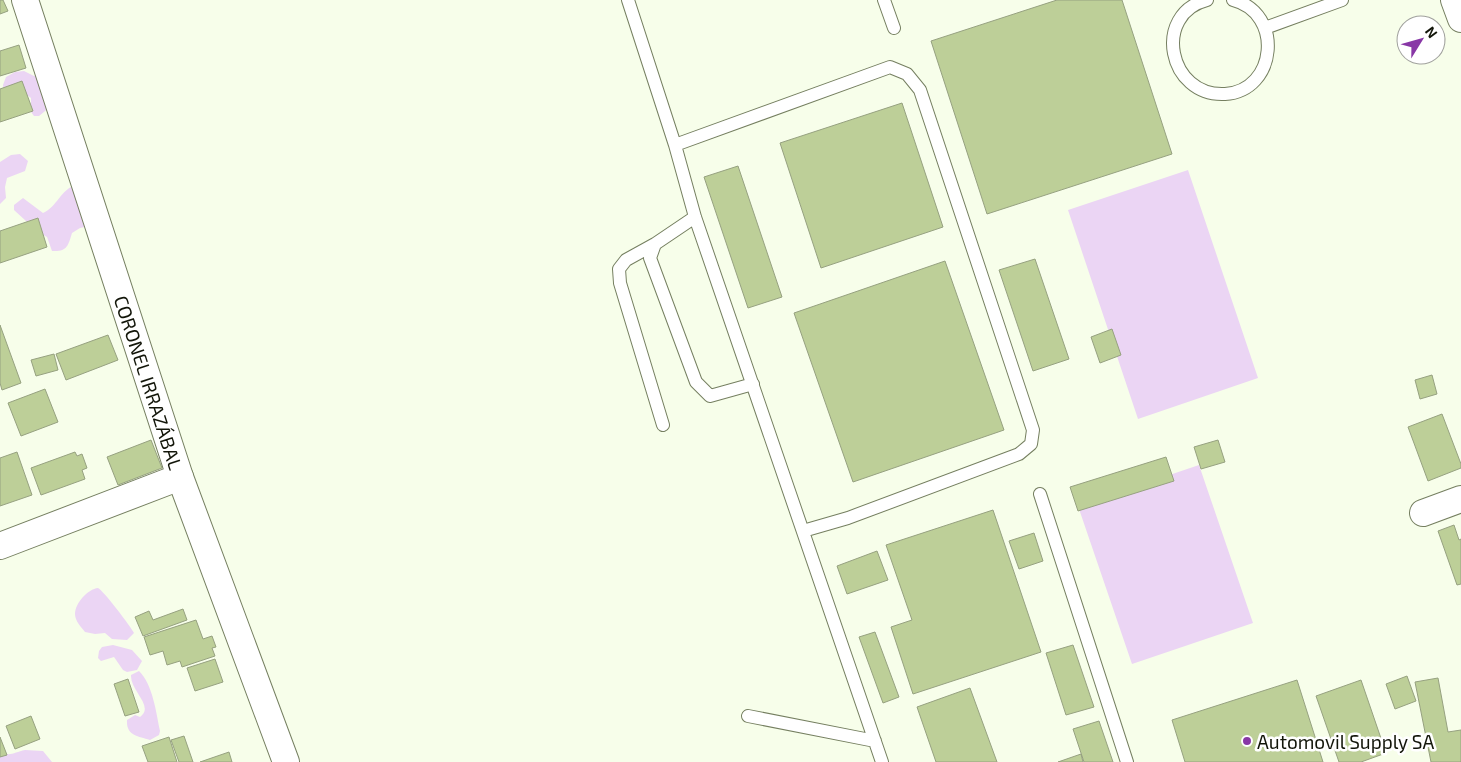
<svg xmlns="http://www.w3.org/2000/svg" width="1461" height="762" viewBox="0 0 1461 762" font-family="'Exo 2',sans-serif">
<rect width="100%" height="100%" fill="#f7feea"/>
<path fill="#ebd5f4" d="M24,71l10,5 8,-1 8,32 -11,9h-5l-3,-4v-14l-4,-3 -23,-1 -1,-9 3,-8 9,-5z
M20,154l8,7 -3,10 -18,7 -2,9 1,11 -6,6v-42l11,-7z
M1188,170l70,208 -120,41 -70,-209z
M76,185l18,40 -14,3 -8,5c-4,13 -5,19 -20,18l-5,-14 -9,-5 -24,-22v-5l9,-7 20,15c14,-6 18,-24 33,-28z
M1199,465l54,158 -121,41 -54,-158z
M98,588c5,2 33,39 36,45l-7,7 -15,-1 -7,-6 -10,1 -10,-2c-4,-5 -10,-11 -10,-18 0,-11 13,-25 23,-26z
M113,645l19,5 10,11 -5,9 -10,2 -4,-2 -9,-13 -13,4 -3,-3 1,-7 3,-4z
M139,671c14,14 17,41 21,60l-1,4 -9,5c-12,-4 -24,-4 -23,-20l8,-5 5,2c15,-11 -10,-26 -9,-42z
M25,750l18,1 9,11h-52v-10c10,5 15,0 25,-2z"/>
<path fill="#bdcf98" stroke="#96a180" d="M0,0h3l5,11 -8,3z
M1057,0h65l50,154 -185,60 -56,-173z
M19,45l7,23 -26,8v-25z
M22,81l11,30 -33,11v-33z
M902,103l41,124 -122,41 -41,-125z
M738,166l44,131 -34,11 -44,-131z
M38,218l9,29 -47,16v-32z
M1035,259l34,100 -36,12 -34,-101z
M945,261l59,169 -151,52 -59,-169z
M0,325l21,58 -19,7 -2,-7z
M1112,329l9,26 -21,8 -9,-26z
M108,335l10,25 -52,20 -10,-26z
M54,354l4,16 -22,6 -5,-16z
M1432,375l5,19 -17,5 -5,-19z
M45,389l13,33 -37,14 -13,-33z
M1442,414l19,50v4l-33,13 -20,-54z
M151,440l11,28 -44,17 -11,-28z
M1218,440l7,22 -24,7 -7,-22z
M17,452l15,43 -32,11v-48z
M75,452l2,4 5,-2 5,14 -5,2 3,9 -44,16 -10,-27z
M1166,457l8,24 -96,30 -8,-24z
M993,510l48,142 -128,42 -22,-67 21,-7 -26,-75z
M1454,525l5,15 2,-1v45l-4,1 -19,-54z
M1034,533l9,28 -24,8 -10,-28z
M877,551l11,29 -41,14 -10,-28z
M183,609l4,11 -44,16 -8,-19 14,-6 4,9z
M196,620l7,19 9,-3 4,11 -4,1 3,8 -33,11 -2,-6 -13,4 -4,-14 -13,4 -6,-18z
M875,632l24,65 -16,6 -24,-66z
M1073,645l21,62 -28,8 -20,-62z
M215,659l8,23 -28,9 -8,-23z
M1407,676l9,25 -21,8 -9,-25z
M1438,678l10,54 13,-2v32h-30l-16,-80z
M128,679l11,33 -14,4 -11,-32z
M1297,680l26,82h-138l-13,-42z
M1361,680l25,73 -25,9h-22l-23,-66z
M970,688l27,74h-61l-19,-55z
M31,716l9,23 -25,10 -9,-23z
M1099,721l14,41h-29l-11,-33z
M184,736l9,26h-14l-8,-22z
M0,737l7,18 -7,2z
M169,737l8,25h-29l-6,-16z
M229,752l3,10h-32z
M1081,754l2,8h-25z"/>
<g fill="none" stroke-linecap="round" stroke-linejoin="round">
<defs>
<path id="lane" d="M628,0l47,145 20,72 187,545
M884,0l10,28
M1207,0c-55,14 -39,97 18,94 52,-3 59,-81 8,-94
M1265,28l77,-28
M675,145l215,-78 17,7 13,16 113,340 -2,14 -12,10 -171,64 -45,13
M695,217l-40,27 -5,14 46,124 14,14 43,-12
M655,244l-29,16 -7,9 1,14 43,142
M1040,494l87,268
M748,716l127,25"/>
<g id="street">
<path id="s1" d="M25,0l155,477 106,285"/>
<path d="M1454,0l7,19"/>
<path d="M1423,513l38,-14"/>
<path d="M0,546l180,-69"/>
</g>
</defs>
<use href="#lane" stroke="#757f60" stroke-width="14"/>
<use href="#street" stroke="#757f60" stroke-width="28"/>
<use href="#lane" stroke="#fff" stroke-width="12"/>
<use href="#street" stroke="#fff" stroke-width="26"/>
</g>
<circle fill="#8837a6" stroke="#fff" stroke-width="2" cx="1247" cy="741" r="5"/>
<g text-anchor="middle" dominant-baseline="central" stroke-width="5" stroke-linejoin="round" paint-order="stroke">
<g font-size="19" fill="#121509" stroke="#fff">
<text stroke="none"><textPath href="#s1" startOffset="402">CORONEL IRRAZÁBAL</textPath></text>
</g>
<g font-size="19" fill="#121509" stroke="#fff" text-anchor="start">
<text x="1257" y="741">Automovil Supply SA</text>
</g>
</g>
<g transform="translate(1421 40) rotate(53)"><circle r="24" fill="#ffffff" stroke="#a0a19d"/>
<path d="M0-4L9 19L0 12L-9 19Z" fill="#8837a6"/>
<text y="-8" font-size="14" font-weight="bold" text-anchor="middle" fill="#121509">N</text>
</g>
</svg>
